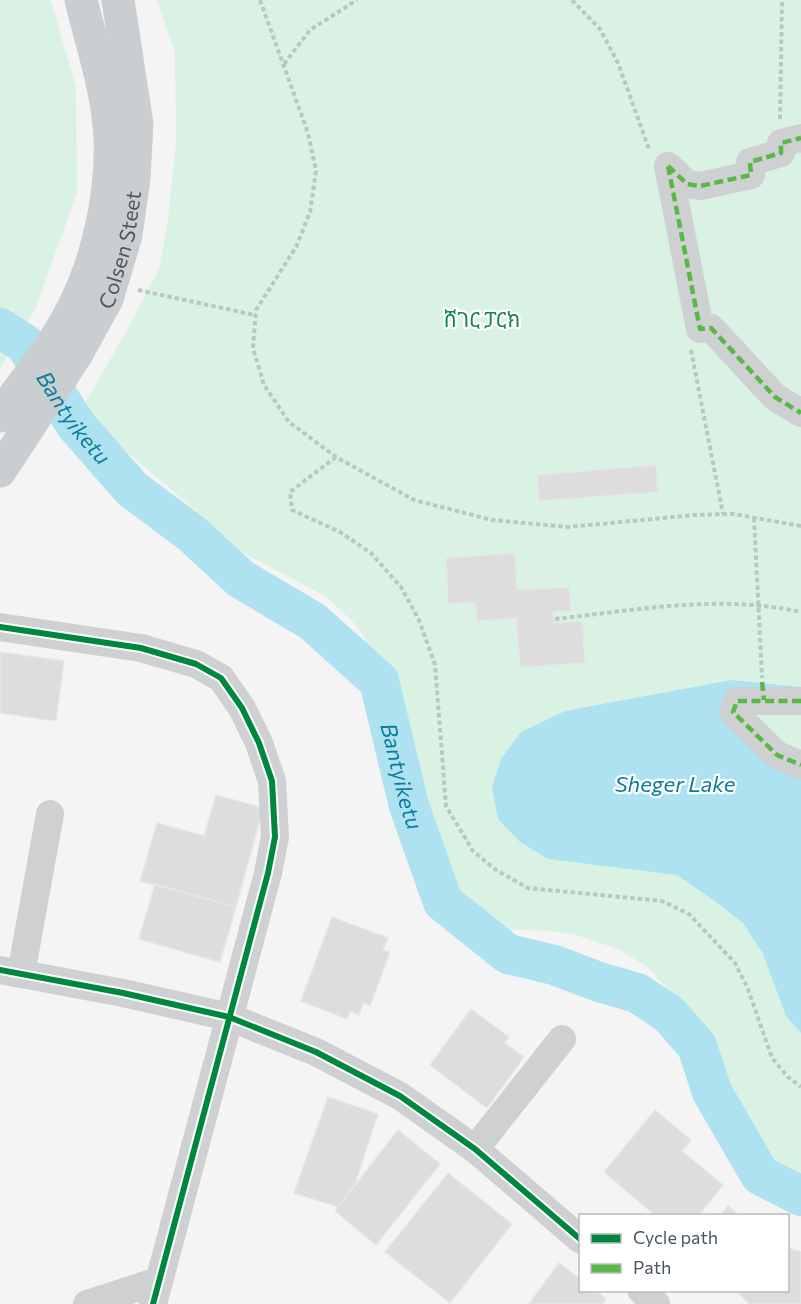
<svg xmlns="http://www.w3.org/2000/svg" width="801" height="1304" viewBox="0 0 801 1304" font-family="Commissioner,'Noto Sans Ethiopic',sans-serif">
<rect width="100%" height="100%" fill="#f4f4f4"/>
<path fill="#d9f2e3" d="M0,0h51l25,87 1,106 -41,114 -36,62z
M157,0h644v1174l-26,-14 -20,-26 -60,-112 -46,-54 -31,-19 -45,-15 -25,-3 -39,-2 -31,-14 -30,-25 -24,-41 -20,-119 -30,-74 -16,-29 -31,-30 -97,-51 -37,-38 -113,-96 50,-87 29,-56 8,-43 9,-84 -1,-89z"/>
<path fill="#aee2f0" d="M731,680l70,7 -64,14 64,64v268l-15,-17 -23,-62 -20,-31 -31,-24 -35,-24 -129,-16 -28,-17 -22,-23 -6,-32 9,-28 20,-27 44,-21z"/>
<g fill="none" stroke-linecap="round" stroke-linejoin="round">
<path stroke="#aee2f0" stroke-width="40" id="s1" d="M0,328l25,16 51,81 56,64 59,44 50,46 71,42 67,60 30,125 34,96 65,52 46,11 45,17 38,11 32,21 28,32 15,46 48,83 41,21"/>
</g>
<path fill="#ddddde" stroke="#e5e6e7" stroke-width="1.5" d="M656,465l2,27 -119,9 -2,-26z
M515,553l2,37 52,-3 2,24 -18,1 1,11 28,-2 3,42 -65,4 -4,-49 -39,3 -2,-19 -27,2 -2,-46z
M0,652l64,9 -8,60 -56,-8z
M216,795l47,13 -27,99 -96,-26 17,-58 47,13z
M155,884l81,23 -16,55 -81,-23z
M332,917l56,21 -5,12 7,2 -20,54 -7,-3 -4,12 -9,-4 -3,8 -46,-18z
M471,1009l38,28 -5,6 20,14 -37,51 -57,-43z
M328,1097l50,17 -24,73 -16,20 -44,-14z
M655,1110l36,30 -9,11 41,34 -25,31h-42l-52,-44z
M398,1130l42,34 -64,81 -41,-34z
M448,1173l64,51 -62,79 -65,-51z
M728,1206l12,10h-20z
M788,1248l13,4v52h-52l-13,-14h52z
M559,1263l21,16v11h15l11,9 -4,5h-73z"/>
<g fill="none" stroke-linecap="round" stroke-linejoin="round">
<path stroke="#bcc7c4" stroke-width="4" stroke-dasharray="4.5 3" stroke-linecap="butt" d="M260,0l48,133 8,38 -6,41 -14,35 -40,63 -3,38 11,37 25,37 47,35 78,43 78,20 76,7 126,-12 39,-1 68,12
M572,0l28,29 18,34 31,86
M284,64l26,-34 47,-30
M780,119l2,-119
M138,290l117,25
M691,350l32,164
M336,457l-46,35 2,18 48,22 31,21 30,34 18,33 16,45 11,141 27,45 23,19 32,18 134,13 27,13 46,49 13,26 24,69 16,19 13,10
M754,518l8,160
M555,619c82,-9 165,-25 246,-7"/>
<path stroke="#ced0d2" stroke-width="28" d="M668,166l32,163 11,-1 64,69 26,16
M668,166l19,18 13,2 51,-11 -1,-13 31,-9v-10l20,-5
M0,627l141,21 55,16 25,14 21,30 17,35 13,38 3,56 -7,36 -115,431
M801,701h-64l-4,11 44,43 24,10
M0,970l123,23 106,24 87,35 84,44 75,53 105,90
M21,974l29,-160
M475,1149l87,-110
M641,1290l15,14
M87,1304l71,-23"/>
<g stroke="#caced1" stroke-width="33">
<path d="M0,416c24,-35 53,-68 72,-106 26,-50 40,-116 38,-172 -2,-46 -18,-93 -29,-138"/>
<path id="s2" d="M0,471l76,-116 31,-56 19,-64 8,-57 3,-54 -19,-124"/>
</g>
<path stroke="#58b947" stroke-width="4.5" stroke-dasharray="9 4.5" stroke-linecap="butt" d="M668,166l32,163 11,-1 64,69 26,16
M668,166l19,18 13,2 51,-11 -1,-13 31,-9v-10l20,-5
M762,682l2,18
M801,701h-64l-4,11 44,43 24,10"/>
<defs>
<path id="cycleway" d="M0,627l141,21 55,16 25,14 21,30 17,35 13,38 3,56 -7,36 -115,431
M0,970l123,23 106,24 87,35 84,44 75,53 105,90"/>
</defs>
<use href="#cycleway" stroke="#fff" stroke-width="10"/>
<use href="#cycleway" stroke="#00873e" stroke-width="6"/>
</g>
<g text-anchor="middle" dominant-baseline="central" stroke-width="4.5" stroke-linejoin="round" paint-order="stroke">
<g font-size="21" fill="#4a5661" stroke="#fff">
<text stroke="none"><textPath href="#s2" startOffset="254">Colsen Steet</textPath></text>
</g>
<g font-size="21" fill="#17864f" stroke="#fff">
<text x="482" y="318">ሸገር ፓርክ</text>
</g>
<g font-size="22" font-style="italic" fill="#0c7c9b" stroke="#fff">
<text stroke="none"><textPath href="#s1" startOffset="118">Bantyiketu</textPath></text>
<text stroke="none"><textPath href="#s1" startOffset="622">Bantyiketu</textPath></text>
<text x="675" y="783">Sheger Lake</text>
</g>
</g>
<rect x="579" y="1214" width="210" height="78" fill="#ffffff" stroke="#b7bbc0" stroke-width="1.5"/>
<rect x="591" y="1234" width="30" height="9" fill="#00873e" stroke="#b7bbc0" stroke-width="1.5"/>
<text x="633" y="1244" font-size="18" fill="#4a5661">Cycle path</text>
<rect x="591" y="1264" width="30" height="9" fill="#58b947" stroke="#b7bbc0" stroke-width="1.5"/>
<text x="633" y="1274" font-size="18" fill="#4a5661">Path</text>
</svg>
